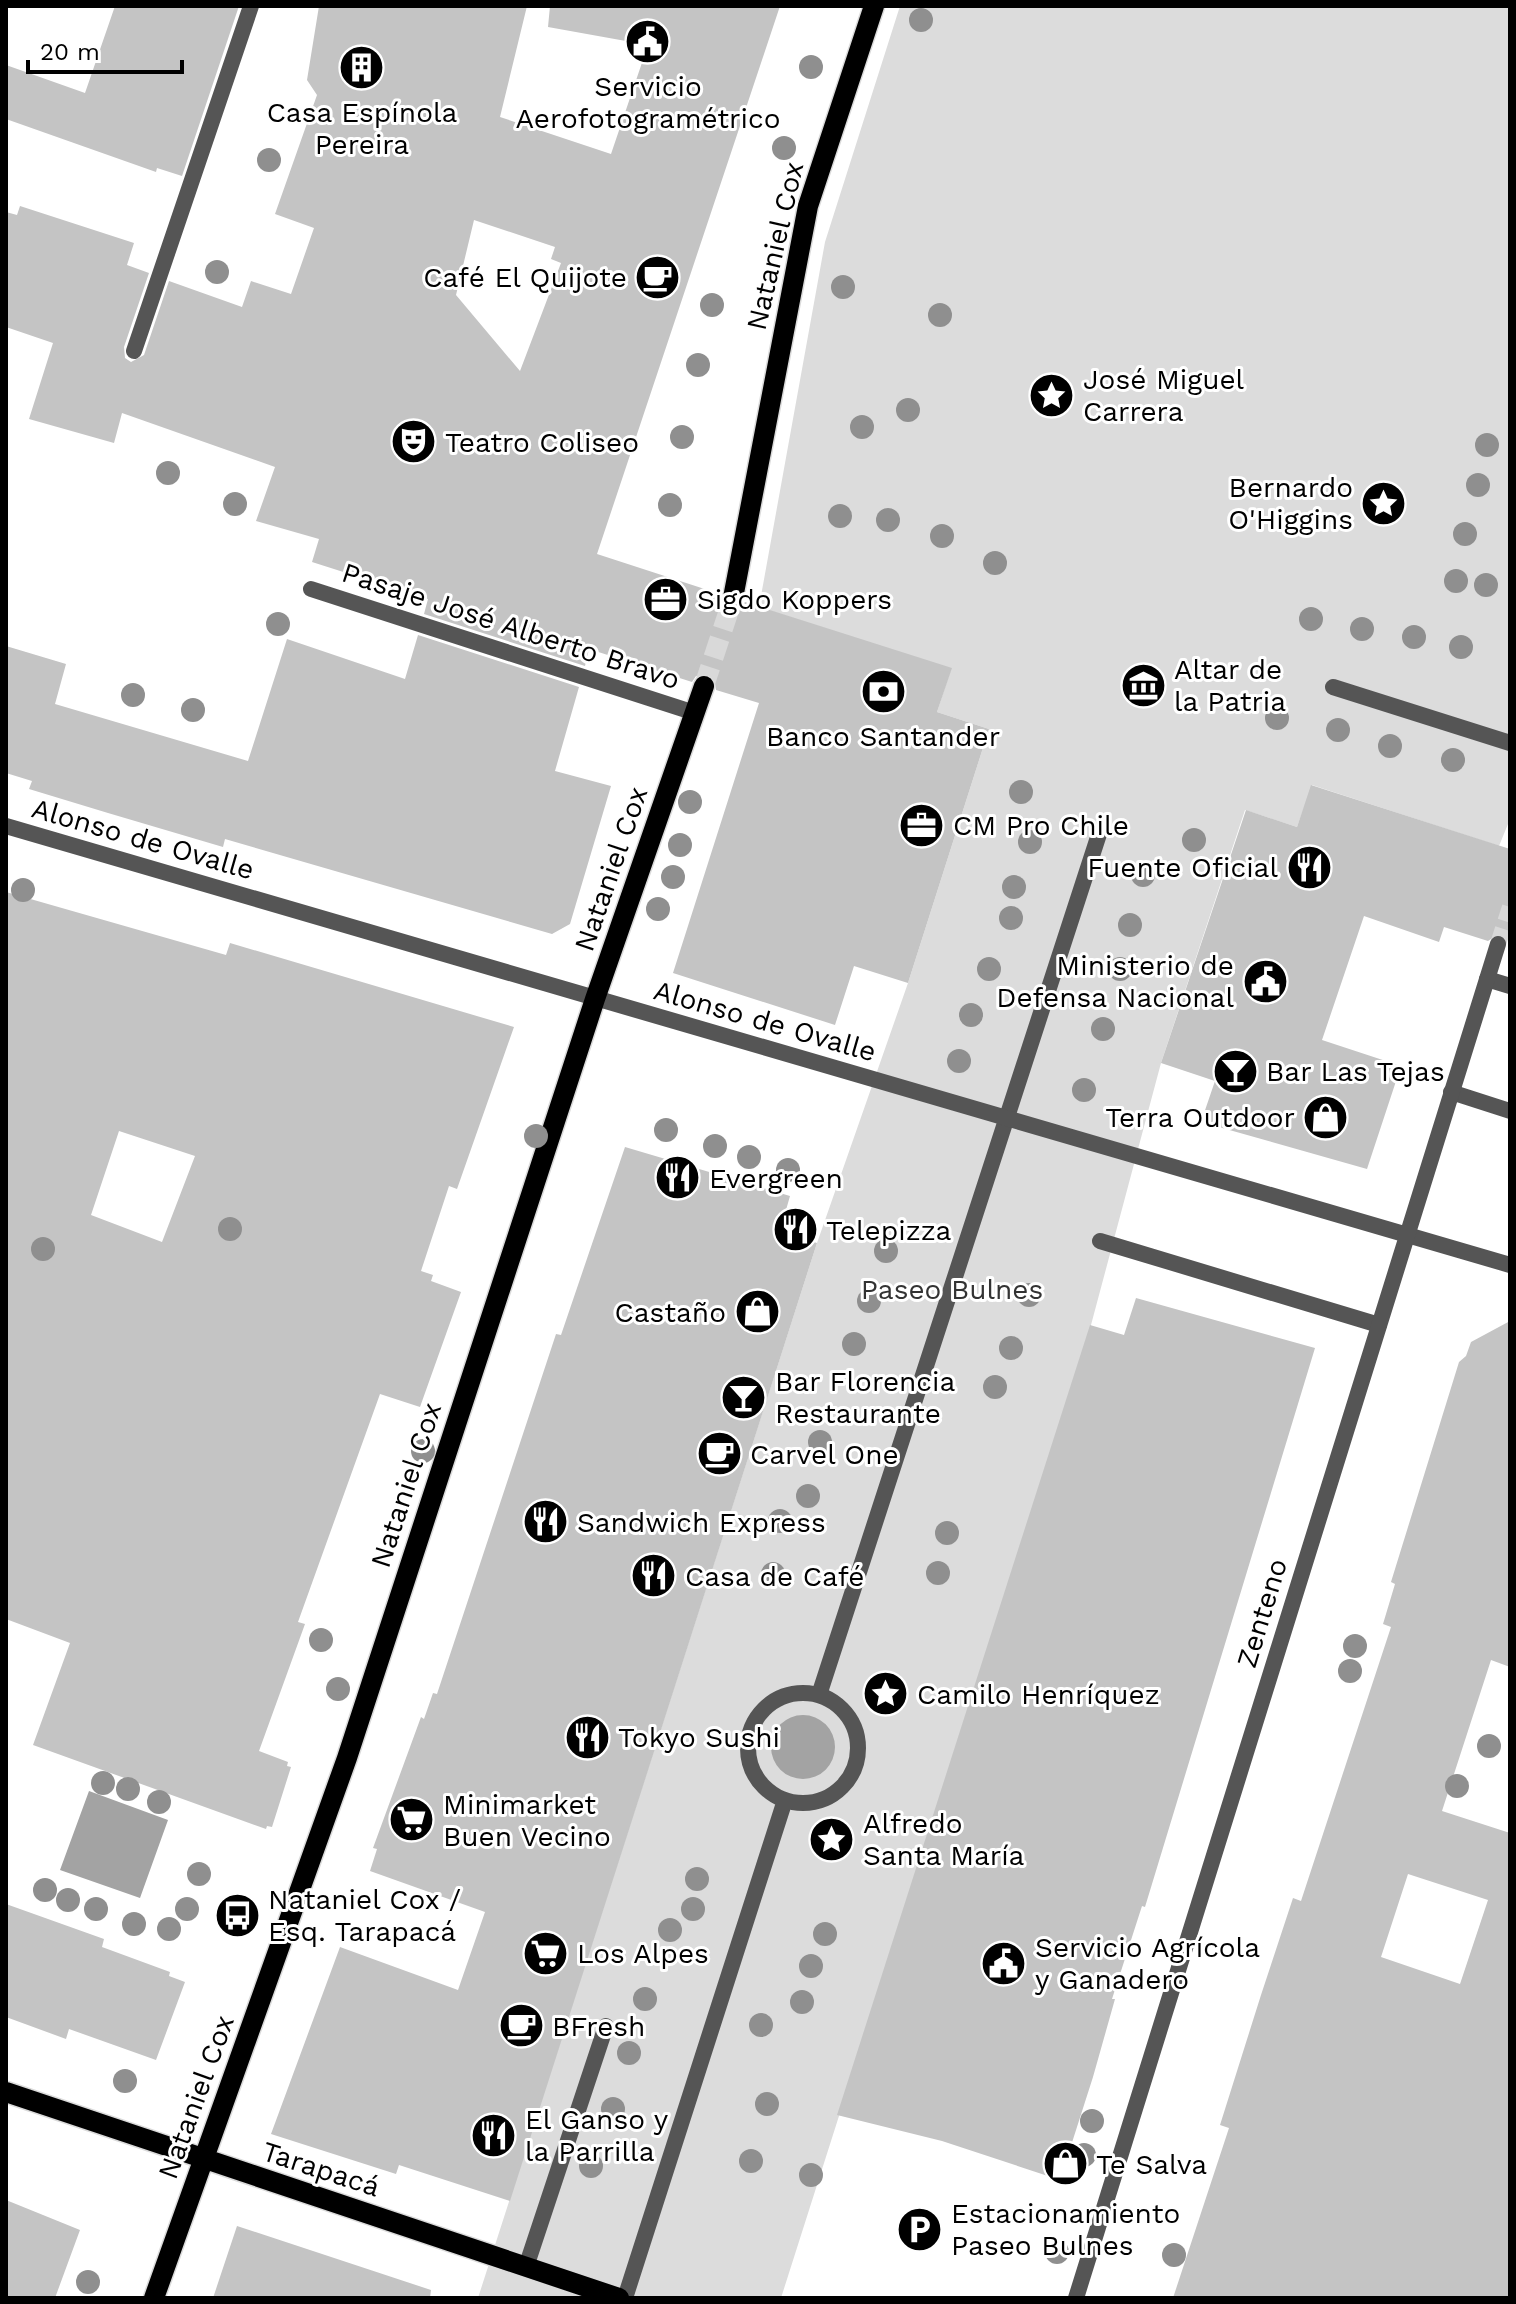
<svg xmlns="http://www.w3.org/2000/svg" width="1516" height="2304" viewBox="0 0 1516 2304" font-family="'Work Sans',sans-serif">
<rect width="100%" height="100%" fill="#fff"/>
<path fill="#dcdcdc" d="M900,6h610v813l-11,27 -187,-61 -15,42 -52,-17 -84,253 -70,262 -310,973h-303l339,-1055 91,-260 81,-254 -52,-17 14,-43 -192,-62 66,-365z"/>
<path fill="#a3a3a3" d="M771 1747a32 32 0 1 1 64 0a32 32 0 1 1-64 0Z
M89,1791l79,29 -28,78 -80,-28z"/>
<path fill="#c4c4c4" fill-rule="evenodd" d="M115,6h124l-57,170 -25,-8 -1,4 -150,-53v-54l79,28z
M319,6h208l-27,111 111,37 37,-109 -100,-18 2,-21h230l-183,548 123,40 1,9 9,8 8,-1 7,-8 207,66 -15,44 52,17 -81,254 -54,-17 -19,59 -162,-52 86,-270 -43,-13 -2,-12 -6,-4 -12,2 -4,6 -103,-33 -4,17 -161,-52 4,-15 -116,-37 7,-23 -63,-18 19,-54 -153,-54 -8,30 -85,-24 24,-76 -47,-16v-115l11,3 3,-9 114,37 -7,22 22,8 -25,74 1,11 6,4 13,-7 25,-74 73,26 9,-26 40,13 23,-66 -39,-14 42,-119 -10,-15zM474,220l81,27 -4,12 10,4 -41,108 -64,-76z
M418,635l161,52 -24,84 56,15 -41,138 -18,10 -327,-95 -2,8 -115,-34 -79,-24 3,-8 -26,-8v-127l60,18 -11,40 193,57 39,-122 118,40z
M1311,785l199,64v99l-3,-11 -7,-4 -12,8 -44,-14 -5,15 -75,-26 -42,124 79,26 -34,103 -166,-47 14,-41 -54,-18 85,-253 51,17z
M6,892l220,63 4,-12 284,84 -57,162 -8,-3 -28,85 12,4 -2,6 30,11 -41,115 -40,-13 -82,228 7,2 -46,127 29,11 -1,4 4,1 -19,60 -5,-1 -1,3 -233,-84 37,-102 -64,-24zM119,1131l76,25 -33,86 -71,-27z
M625,1147l165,49 -10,35 37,12 -307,958 -111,-36 -3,9 -125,-40 69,-187 118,43 27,-78 -115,-41 7,-22 -4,-1 48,-131 3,2 9,-26 4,1 119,-360 5,1z
M1136,1298l179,50 -170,559 -3,-1 -30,93h3l-22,78 -33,103 -118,-39 -105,-26 253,-790 34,10z
M1510,1321v346l-19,-7 -49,151 68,22v465h-337l56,-170 -9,-3 41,-130 32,-97 8,3 90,-274 -8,-3 12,-40 -4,-2 68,-220 7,-6 5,-14zM1408,1874l80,26 -28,84 -79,-27z
M6,1904l98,35 -2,8 68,25 -1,4 16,6 -29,78 -87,-31 -3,10 -60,-22z
M6,2200l74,30 -25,68h-49z
M237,2226l194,64 -1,8h-217z"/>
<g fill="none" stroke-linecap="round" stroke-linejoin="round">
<path stroke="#d9d9d9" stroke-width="16" stroke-dasharray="16 8" stroke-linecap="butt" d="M1498,944l12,-37"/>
<path stroke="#d9d9d9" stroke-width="20" stroke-dasharray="20 10" stroke-linecap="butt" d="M704,686l29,-88"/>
<defs>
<path id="primary" d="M733,598l75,-392 66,-200
M6,2092l613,206
M154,2298l193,-540 248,-759 109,-313"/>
</defs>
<use href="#primary" stroke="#dbdbdb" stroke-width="23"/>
<path stroke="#555" stroke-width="16" d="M134,351l117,-345
M311,589l384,124
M1333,687l177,56
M1487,979l23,7
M1451,1092l59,19
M1100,1241l279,84
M526,2267l80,-241"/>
<path stroke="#555" stroke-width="16" d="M748 1748a55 55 0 1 1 110 0a55 55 0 1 1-110 0Z
M819,1695l282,-867
M625,2298l160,-498"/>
<path stroke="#555" stroke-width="16" d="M6,826l1504,439"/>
<path stroke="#555" stroke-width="16" d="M1076,2298l422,-1354"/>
<use href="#primary" stroke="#000" stroke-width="20"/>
</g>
<g fill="#8f8f8f">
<circle cx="921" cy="20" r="12"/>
<circle cx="811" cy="67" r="12"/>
<circle cx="784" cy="148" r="12"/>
<circle cx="269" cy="160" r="12"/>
<circle cx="217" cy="272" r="12"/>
<circle cx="843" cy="287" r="12"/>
<circle cx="712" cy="305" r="12"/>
<circle cx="940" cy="315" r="12"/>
<circle cx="698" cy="365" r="12"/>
<circle cx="908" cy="410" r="12"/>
<circle cx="862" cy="427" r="12"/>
<circle cx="682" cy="437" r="12"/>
<circle cx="1487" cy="445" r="12"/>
<circle cx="168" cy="473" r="12"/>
<circle cx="1478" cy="485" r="12"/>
<circle cx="235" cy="504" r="12"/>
<circle cx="670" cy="505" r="12"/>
<circle cx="840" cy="516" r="12"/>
<circle cx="888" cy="520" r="12"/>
<circle cx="1465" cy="534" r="12"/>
<circle cx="942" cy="536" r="12"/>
<circle cx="995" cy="563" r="12"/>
<circle cx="1456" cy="581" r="12"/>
<circle cx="1486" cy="585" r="12"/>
<circle cx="1311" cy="619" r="12"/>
<circle cx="278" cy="624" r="12"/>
<circle cx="1362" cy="629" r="12"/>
<circle cx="1414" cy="637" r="12"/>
<circle cx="1461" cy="647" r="12"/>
<circle cx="133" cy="695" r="12"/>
<circle cx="193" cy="710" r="12"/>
<circle cx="1277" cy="718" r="12"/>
<circle cx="1338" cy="730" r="12"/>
<circle cx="1390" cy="746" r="12"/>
<circle cx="1453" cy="760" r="12"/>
<circle cx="1021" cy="792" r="12"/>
<circle cx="690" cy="802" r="12"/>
<circle cx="1194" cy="840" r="12"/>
<circle cx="1030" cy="842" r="12"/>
<circle cx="680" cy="845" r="12"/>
<circle cx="1143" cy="875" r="12"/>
<circle cx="673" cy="877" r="12"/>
<circle cx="1014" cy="887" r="12"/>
<circle cx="23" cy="890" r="12"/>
<circle cx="658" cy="909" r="12"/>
<circle cx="1011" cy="918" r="12"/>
<circle cx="1130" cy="925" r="12"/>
<circle cx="989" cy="969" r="12"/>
<circle cx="1120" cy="969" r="12"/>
<circle cx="971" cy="1015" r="12"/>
<circle cx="1103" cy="1029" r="12"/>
<circle cx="959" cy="1061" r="12"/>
<circle cx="1084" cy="1090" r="12"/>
<circle cx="666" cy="1130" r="12"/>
<circle cx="536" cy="1136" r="12"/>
<circle cx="715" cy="1146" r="12"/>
<circle cx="749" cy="1157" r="12"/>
<circle cx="788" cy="1170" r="12"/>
<circle cx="230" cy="1229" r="12"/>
<circle cx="43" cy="1249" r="12"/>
<circle cx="886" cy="1251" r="12"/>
<circle cx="1029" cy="1295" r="12"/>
<circle cx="869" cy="1301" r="12"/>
<circle cx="854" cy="1344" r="12"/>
<circle cx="1011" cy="1348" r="12"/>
<circle cx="995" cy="1387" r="12"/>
<circle cx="820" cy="1442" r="12"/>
<circle cx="423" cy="1451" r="12"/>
<circle cx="808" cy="1496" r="12"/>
<circle cx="780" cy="1521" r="12"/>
<circle cx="947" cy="1533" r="12"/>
<circle cx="938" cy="1573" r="12"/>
<circle cx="773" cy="1574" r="12"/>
<circle cx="321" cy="1640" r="12"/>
<circle cx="1355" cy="1646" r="12"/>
<circle cx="1350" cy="1671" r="12"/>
<circle cx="338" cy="1689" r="12"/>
<circle cx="1489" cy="1746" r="12"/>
<circle cx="103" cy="1783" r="12"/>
<circle cx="1457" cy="1786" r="12"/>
<circle cx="128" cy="1789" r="12"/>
<circle cx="159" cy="1802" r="12"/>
<circle cx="199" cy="1874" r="12"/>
<circle cx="697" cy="1879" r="12"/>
<circle cx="45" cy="1890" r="12"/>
<circle cx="68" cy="1900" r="12"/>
<circle cx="96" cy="1909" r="12"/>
<circle cx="187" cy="1909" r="12"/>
<circle cx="693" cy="1909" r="12"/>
<circle cx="134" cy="1924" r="12"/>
<circle cx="169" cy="1929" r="12"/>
<circle cx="670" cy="1930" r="12"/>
<circle cx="825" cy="1934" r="12"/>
<circle cx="811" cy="1966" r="12"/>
<circle cx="645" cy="1999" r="12"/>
<circle cx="802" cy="2002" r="12"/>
<circle cx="761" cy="2025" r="12"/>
<circle cx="629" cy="2053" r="12"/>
<circle cx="125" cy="2081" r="12"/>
<circle cx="767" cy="2104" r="12"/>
<circle cx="613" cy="2109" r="12"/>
<circle cx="1092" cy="2121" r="12"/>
<circle cx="1084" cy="2155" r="12"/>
<circle cx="751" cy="2161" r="12"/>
<circle cx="591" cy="2166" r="12"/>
<circle cx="811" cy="2175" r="12"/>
<circle cx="1057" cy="2252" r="12"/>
<circle cx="1174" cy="2255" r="12"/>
<circle cx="88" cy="2282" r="12"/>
</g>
<defs>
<symbol id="civic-disc" viewBox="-11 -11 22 22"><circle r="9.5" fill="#000" stroke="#fff"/><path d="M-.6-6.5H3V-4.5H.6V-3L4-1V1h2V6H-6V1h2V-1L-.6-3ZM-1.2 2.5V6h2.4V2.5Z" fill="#fff"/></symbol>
<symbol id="building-disc" viewBox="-11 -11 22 22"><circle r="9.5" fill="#000" stroke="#fff"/><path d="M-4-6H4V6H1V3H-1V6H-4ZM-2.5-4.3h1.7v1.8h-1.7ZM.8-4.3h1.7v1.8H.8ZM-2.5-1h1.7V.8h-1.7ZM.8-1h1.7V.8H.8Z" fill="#fff"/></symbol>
<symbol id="cafe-disc" viewBox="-11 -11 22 22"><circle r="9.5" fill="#000" stroke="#fff"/><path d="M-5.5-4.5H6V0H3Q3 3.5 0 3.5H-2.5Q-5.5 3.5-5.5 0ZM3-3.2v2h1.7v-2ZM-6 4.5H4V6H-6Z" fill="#fff"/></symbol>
<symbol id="sight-disc" viewBox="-11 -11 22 22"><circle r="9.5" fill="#000" stroke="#fff"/><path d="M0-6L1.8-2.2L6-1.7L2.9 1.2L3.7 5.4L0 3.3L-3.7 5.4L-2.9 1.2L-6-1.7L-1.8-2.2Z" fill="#fff"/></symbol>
<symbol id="theatre-disc" viewBox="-11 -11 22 22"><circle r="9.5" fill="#000" stroke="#fff"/><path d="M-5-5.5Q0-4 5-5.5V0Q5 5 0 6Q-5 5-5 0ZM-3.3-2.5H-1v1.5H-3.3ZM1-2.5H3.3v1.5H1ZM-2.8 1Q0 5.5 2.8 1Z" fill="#fff"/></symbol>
<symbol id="office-disc" viewBox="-11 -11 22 22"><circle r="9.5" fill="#000" stroke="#fff"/><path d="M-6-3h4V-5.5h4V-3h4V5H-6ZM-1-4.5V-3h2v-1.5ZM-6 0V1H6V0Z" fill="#fff"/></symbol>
<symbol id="museum-disc" viewBox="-11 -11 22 22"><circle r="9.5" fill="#000" stroke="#fff"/><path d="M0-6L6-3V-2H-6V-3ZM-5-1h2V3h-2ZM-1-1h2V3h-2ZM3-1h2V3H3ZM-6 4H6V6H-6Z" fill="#fff"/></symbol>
<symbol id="bank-disc" viewBox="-11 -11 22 22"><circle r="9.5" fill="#000" stroke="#fff"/><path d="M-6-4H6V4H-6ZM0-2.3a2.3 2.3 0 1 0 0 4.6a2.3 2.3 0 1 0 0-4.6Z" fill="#fff"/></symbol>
<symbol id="restaurant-disc" viewBox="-11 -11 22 22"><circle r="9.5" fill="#000" stroke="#fff"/><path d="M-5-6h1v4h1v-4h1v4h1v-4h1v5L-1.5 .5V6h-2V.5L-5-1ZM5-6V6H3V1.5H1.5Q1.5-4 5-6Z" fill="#fff"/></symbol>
<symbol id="bar-disc" viewBox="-11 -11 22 22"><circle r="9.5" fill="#000" stroke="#fff"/><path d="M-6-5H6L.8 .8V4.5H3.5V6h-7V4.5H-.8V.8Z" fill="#fff"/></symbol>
<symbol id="shop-disc" viewBox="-11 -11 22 22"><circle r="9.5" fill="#000" stroke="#fff"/><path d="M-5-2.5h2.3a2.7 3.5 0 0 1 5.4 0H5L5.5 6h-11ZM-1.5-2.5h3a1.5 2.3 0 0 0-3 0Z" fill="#fff"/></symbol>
<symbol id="supermarket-disc" viewBox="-11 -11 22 22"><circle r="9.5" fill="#000" stroke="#fff"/><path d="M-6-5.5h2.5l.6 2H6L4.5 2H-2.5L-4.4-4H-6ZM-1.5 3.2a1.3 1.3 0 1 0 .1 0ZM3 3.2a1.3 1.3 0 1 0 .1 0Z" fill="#fff"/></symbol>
<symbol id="bus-disc" viewBox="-11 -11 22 22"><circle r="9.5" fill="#000" stroke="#fff"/><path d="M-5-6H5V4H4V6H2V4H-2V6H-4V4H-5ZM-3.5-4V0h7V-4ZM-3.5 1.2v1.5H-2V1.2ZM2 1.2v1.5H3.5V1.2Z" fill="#fff"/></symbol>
<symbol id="parking-disc" viewBox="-11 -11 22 22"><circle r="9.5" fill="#000" stroke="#fff"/><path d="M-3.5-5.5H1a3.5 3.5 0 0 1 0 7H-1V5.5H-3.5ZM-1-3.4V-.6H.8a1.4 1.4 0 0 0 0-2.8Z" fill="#fff"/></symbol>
</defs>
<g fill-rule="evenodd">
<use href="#civic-disc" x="622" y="16" width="51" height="51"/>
<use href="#building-disc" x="336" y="42" width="51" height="51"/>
<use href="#cafe-disc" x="632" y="252" width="51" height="51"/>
<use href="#sight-disc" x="1026" y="370" width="51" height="51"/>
<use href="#theatre-disc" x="388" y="416" width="51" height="51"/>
<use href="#sight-disc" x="1358" y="478" width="51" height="51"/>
<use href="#office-disc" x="640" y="574" width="51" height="51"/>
<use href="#museum-disc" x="1118" y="660" width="51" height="51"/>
<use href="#bank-disc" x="858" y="666" width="51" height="51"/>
<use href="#office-disc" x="896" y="800" width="51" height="51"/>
<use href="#restaurant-disc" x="1284" y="842" width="51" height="51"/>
<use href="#civic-disc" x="1240" y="956" width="51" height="51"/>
<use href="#bar-disc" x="1210" y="1046" width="51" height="51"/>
<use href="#shop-disc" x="1300" y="1092" width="51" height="51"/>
<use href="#restaurant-disc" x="652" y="1152" width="51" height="51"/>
<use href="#restaurant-disc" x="770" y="1204" width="51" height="51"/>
<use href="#shop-disc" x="732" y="1286" width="51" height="51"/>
<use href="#bar-disc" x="718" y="1372" width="51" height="51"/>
<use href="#cafe-disc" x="694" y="1428" width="51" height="51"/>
<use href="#restaurant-disc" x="520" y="1496" width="51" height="51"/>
<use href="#restaurant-disc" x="628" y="1550" width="51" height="51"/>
<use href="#sight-disc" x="860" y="1668" width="51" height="51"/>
<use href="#restaurant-disc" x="562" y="1712" width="51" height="51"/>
<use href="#supermarket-disc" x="386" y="1794" width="51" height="51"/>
<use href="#sight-disc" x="806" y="1814" width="51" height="51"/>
<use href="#bus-disc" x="212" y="1890" width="51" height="51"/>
<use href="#supermarket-disc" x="520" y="1928" width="51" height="51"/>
<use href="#civic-disc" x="978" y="1938" width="51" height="51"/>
<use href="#cafe-disc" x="496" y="2000" width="51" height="51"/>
<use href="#restaurant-disc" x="468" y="2110" width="51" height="51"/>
<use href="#shop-disc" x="1040" y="2138" width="51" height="51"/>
<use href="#parking-disc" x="894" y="2204" width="51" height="51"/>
</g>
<g text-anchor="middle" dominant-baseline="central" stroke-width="6" stroke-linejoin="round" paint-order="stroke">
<g font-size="28" fill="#000" stroke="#fff" text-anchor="start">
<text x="648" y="86" text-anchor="middle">Servicio<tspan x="648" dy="32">Aerofotogramétrico</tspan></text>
<text x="362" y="112" text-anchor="middle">Casa Espínola<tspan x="362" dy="32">Pereira</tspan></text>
<text x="627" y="277" text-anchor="end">Café El Quijote</text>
<text x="1083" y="379">José Miguel<tspan x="1083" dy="32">Carrera</tspan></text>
<text x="445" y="442">Teatro Coliseo</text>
<text x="1353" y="487" text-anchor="end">Bernardo<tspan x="1353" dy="32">O'Higgins</tspan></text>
<text x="697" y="599">Sigdo Koppers</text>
<text x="1174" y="669">Altar de<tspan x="1174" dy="32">la Patria</tspan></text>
<text x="883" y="736" text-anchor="middle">Banco Santander</text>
<text x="953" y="825">CM Pro Chile</text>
<text x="1278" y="867" text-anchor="end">Fuente Oficial</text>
<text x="1234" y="965" text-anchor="end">Ministerio de<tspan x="1234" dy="32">Defensa Nacional</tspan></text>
<text x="1266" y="1071">Bar Las Tejas</text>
<text x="1295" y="1117" text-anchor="end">Terra Outdoor</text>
<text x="709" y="1178">Evergreen</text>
<text x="826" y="1230">Telepizza</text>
<text x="726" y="1312" text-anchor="end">Castaño</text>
<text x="775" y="1381">Bar Florencia<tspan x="775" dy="32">Restaurante</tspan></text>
<text x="750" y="1454">Carvel One</text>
<text x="577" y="1522">Sandwich Express</text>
<text x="685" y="1576">Casa de Café</text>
<text x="917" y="1694">Camilo Henríquez</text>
<text x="618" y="1737">Tokyo Sushi</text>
<text x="443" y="1804">Minimarket<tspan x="443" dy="32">Buen Vecino</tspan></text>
<text x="863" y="1823">Alfredo<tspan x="863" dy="32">Santa María</tspan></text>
<text x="268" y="1899">Nataniel Cox /<tspan x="268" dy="32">Esq. Tarapacá</tspan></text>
<text x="1035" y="1947">Servicio Agrícola<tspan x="1035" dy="32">y Ganadero</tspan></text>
<text x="577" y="1953">Los Alpes</text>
<text x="552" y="2026">BFresh</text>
<text x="525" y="2119">El Ganso y<tspan x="525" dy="32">la Parrilla</tspan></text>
<text x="1096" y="2164">Te Salva</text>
<text x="951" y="2213">Estacionamiento<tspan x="951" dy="32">Paseo Bulnes</tspan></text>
</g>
<g font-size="28" fill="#000" stroke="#fff">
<text transform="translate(775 246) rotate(-77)">Nataniel Cox</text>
<text transform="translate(511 626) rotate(18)">Pasaje José Alberto Bravo</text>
<text transform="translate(143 839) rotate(16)">Alonso de Ovalle</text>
<text transform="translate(611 869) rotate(-71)">Nataniel Cox</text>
<text transform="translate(765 1021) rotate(16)">Alonso de Ovalle</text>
<text transform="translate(406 1485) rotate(-72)">Nataniel Cox</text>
<text transform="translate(1262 1613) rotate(-73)">Zenteno</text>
<text transform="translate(196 2097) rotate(-70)">Nataniel Cox</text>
<text transform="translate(321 2169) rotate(18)">Tarapacá</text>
</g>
<g font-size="28" fill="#333" stroke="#fff">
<text x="952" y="1289">Paseo Bulnes</text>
</g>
</g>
<rect width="1516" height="2304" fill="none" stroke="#000000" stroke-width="16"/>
<path d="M28 60v12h154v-12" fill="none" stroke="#000000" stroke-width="4"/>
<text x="40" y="60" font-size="24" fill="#000000" stroke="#ffffff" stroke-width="6" paint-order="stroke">20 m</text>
</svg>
